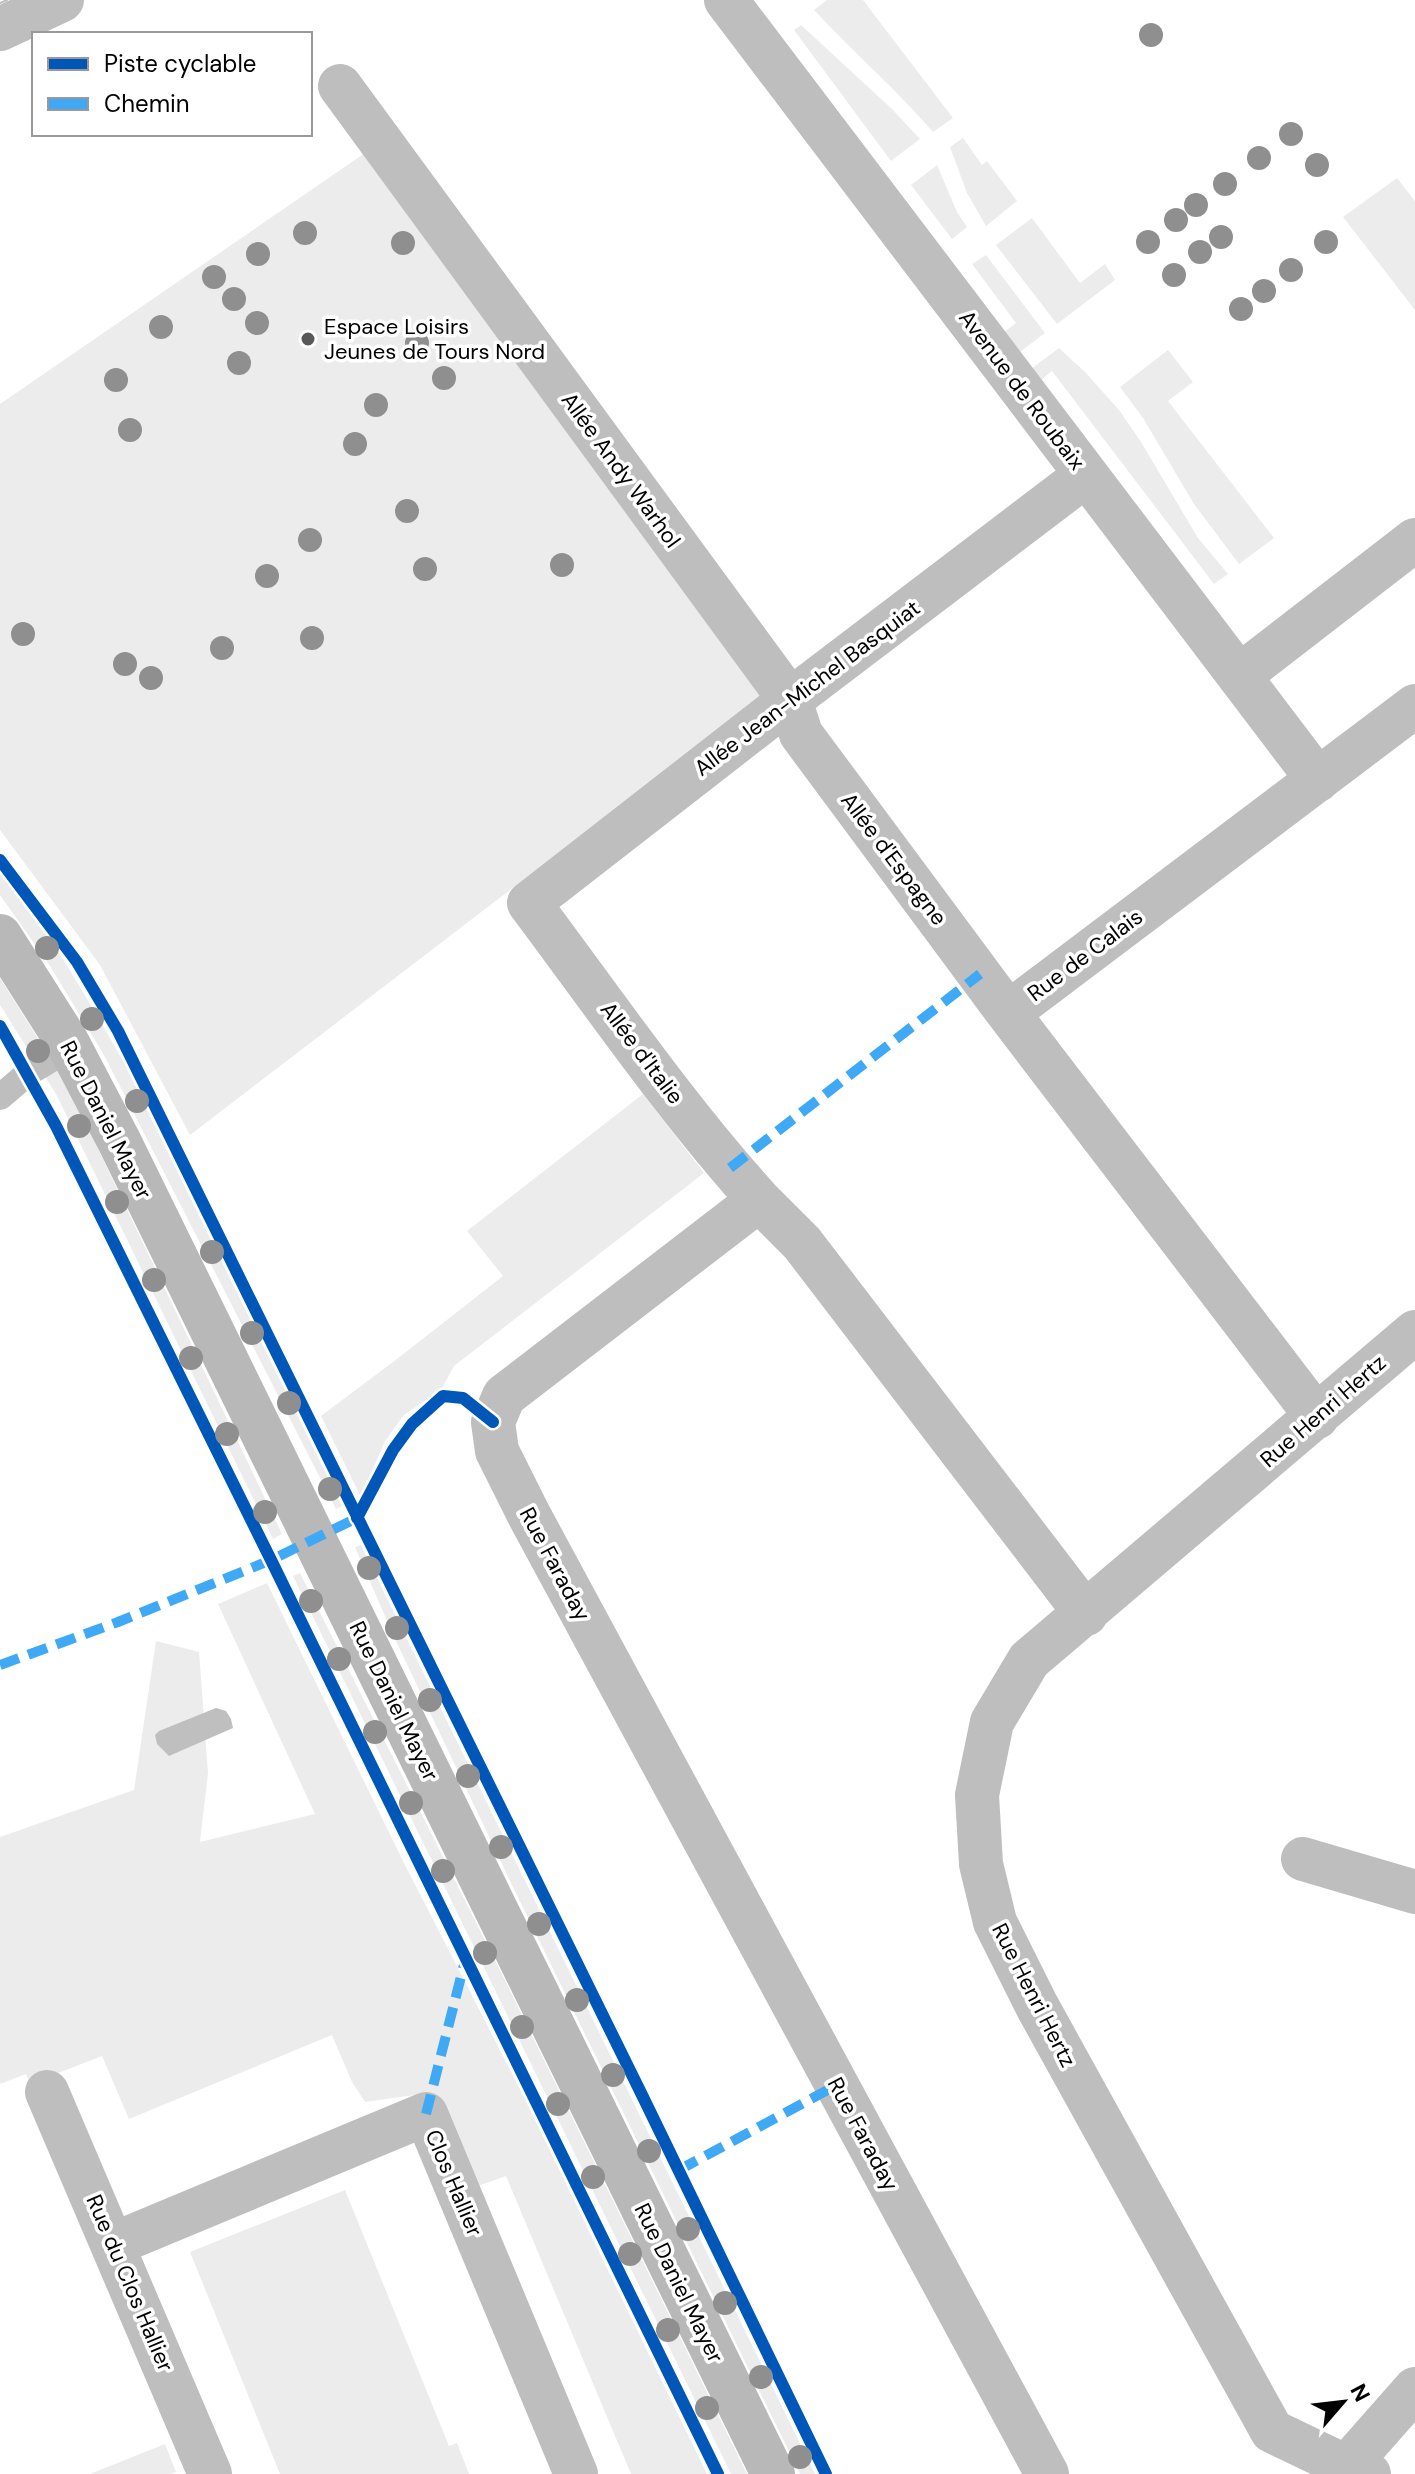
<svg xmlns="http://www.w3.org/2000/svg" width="1415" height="2474" viewBox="0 0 1415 2474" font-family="'DM Sans',sans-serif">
<rect width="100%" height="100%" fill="#fff"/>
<path fill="#ececec" d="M827,0h36l90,118 -20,14c-37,-43 -80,-80 -119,-122z
M801,25l91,84 28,30 -29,22 -97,-131z
M963,138l19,27 5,-4 30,40 -31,25 -19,-33 -17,-46z
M365,153l397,544 -572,438 -90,-170 -100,-135v-426z
M937,165l20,47 10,15 -15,12 -41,-54z
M1397,178l18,23v109l-72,-93z
M1032,218l48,65 25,-19 10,16 -58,44 -61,-79z
M986,255l59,78 -25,19 -16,-20 12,-9 -44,-59z
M1059,348l27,25 33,37 22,32 57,96 30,36 -14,10 -162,-213 -11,9 -10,-11z
M1168,350l25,32 -25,19 106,137 -35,26 -45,-60 -51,-86 -23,-31z
M0,871c48,58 86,125 123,190l219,445 -6,3 -232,-454 -54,-89 -50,-71z
M0,978l69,110 213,446 -9,5 -217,-445 -56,-89z
M643,1094l61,79 -250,193 -13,24 -37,25 -19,26 -24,56 -40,-81 76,-57 106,-83 -36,-45z
M361,1545l454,929h-15l-288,-589 -118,-248 -39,-90z
M300,1573l196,389 251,512h-16l-438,-898z
M267,1583l137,280 118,230 185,381h-76l-125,-298 -28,10 -34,-82 -29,-9 -50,7 -13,-20 -20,-47 -203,84 -27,-63 -72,28 -4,-10 -26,10v-247l134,-47 22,-149 43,11 9,121 -8,69 115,-28 -97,-210z
M345,2190l104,256 8,-3 12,31h-189l-90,-222z
M165,2444l11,28 -6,2h-80z"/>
<path fill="#bfbfbf" d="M216,1708l10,3 5,8 2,9 -64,28 -12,-12 -2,-9 4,-4z"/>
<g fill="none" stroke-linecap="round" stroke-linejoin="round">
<path stroke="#bebebe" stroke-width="26" d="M0,1097l27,-23 43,-26"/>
<path stroke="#bebebe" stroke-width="44" d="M726,0l592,780
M0,29l62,-29
M340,86l450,614 11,34 207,279
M1239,676l176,-136
M759,1200c-84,-93 -155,-197 -230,-297l261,-203 296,-225
M1317,1417l-309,-404 407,-307
M1303,1859l112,33
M47,2092l163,382
M114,2244l312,-130 150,360
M1047,2474l-518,-959 -32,-64 -4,-29 11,-26 255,-196 43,43 284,371
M1340,2474l75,-85
M1369,2474l-24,-8 -73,-35 -235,-425 -42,-84 -14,-58 -4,-69 15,-73 37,-62 386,-328"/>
<path stroke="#b8b8b8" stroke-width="44" d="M0,936l66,104 53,101 654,1333"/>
<path stroke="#bebebe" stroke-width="2" d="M0,3l7,-3"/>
<path stroke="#3fa9f5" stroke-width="10" stroke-dasharray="20 10" stroke-linecap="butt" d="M730,1168l250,-194
M0,1665l118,-43 153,-62 86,-42 3,-4
M426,2114l40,-157
M679,2170l158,-85"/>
<defs>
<path id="cycleway" d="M0,860l77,102 41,69 525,1066 183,377
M0,1026l56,100 215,434 447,914
M357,1518l36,-68 19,-26 31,-28 20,2 30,24"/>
</defs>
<use href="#cycleway" stroke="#fff" stroke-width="17"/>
<use href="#cycleway" stroke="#0057b8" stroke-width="12"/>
</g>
<g fill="#8f8f8f">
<circle cx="1151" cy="35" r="12"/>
<circle cx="1291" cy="134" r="12"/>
<circle cx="1259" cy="158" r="12"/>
<circle cx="1317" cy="165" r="12"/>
<circle cx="1225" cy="184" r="12"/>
<circle cx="1196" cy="205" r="12"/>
<circle cx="1176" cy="220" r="12"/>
<circle cx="305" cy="233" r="12"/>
<circle cx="1221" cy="237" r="12"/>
<circle cx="1148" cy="242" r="12"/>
<circle cx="1326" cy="242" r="12"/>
<circle cx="403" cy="243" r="12"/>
<circle cx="1200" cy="252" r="12"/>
<circle cx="258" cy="254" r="12"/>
<circle cx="1291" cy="270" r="12"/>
<circle cx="1174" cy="275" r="12"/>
<circle cx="214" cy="277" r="12"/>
<circle cx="1264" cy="291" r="12"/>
<circle cx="234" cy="299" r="12"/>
<circle cx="1241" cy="309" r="12"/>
<circle cx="257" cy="323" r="12"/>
<circle cx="161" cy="327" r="12"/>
<circle cx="417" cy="343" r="12"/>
<circle cx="239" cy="363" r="12"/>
<circle cx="444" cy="378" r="12"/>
<circle cx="116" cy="380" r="12"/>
<circle cx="376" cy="405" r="12"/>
<circle cx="130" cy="430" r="12"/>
<circle cx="355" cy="444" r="12"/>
<circle cx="407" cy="511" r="12"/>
<circle cx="310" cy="540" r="12"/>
<circle cx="562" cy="565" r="12"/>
<circle cx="425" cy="569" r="12"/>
<circle cx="267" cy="576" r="12"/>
<circle cx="23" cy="634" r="12"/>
<circle cx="312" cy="638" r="12"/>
<circle cx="222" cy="648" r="12"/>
<circle cx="125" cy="664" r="12"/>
<circle cx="151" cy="678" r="12"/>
<circle cx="47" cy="948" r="12"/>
<circle cx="92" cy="1019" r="12"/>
<circle cx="38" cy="1051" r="12"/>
<circle cx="137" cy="1101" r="12"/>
<circle cx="79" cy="1126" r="12"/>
<circle cx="117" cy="1202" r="12"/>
<circle cx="212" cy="1252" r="12"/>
<circle cx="154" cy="1280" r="12"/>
<circle cx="252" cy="1333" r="12"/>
<circle cx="191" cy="1358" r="12"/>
<circle cx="289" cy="1403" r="12"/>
<circle cx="227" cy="1434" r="12"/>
<circle cx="330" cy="1489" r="12"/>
<circle cx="265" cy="1512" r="12"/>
<circle cx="369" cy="1568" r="12"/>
<circle cx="311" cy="1601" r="12"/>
<circle cx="397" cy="1628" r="12"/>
<circle cx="339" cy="1659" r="12"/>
<circle cx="430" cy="1700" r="12"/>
<circle cx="375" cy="1732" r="12"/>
<circle cx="468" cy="1776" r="12"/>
<circle cx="411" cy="1803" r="12"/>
<circle cx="501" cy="1847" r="12"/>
<circle cx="443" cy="1871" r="12"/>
<circle cx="539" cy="1924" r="12"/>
<circle cx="485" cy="1953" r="12"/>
<circle cx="577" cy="2000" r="12"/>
<circle cx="522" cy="2027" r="12"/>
<circle cx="613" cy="2075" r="12"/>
<circle cx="558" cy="2104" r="12"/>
<circle cx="649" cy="2151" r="12"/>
<circle cx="593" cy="2177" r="12"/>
<circle cx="688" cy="2229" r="12"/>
<circle cx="630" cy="2254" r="12"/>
<circle cx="725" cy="2303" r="12"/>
<circle cx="668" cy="2330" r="12"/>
<circle cx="761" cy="2377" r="12"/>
<circle cx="707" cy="2408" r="12"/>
<circle cx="800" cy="2457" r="12"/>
</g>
<circle fill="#595959" stroke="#fff" stroke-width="3" cx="308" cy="339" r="8"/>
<g text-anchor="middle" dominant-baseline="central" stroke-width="7" stroke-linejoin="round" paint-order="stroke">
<g font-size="22" fill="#000" stroke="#fff" text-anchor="start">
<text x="324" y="326">Espace Loisirs<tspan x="324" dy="25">Jeunes de Tours Nord</tspan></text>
</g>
<g font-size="22" fill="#000" stroke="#fff">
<text transform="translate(1022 390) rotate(53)">Avenue de Roubaix</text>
<text transform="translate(621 470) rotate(54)">Allée Andy Warhol</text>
<text transform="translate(807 688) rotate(-37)">Allée Jean-Michel Basquiat</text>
<text transform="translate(894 859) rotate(53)">Allée d'Espagne</text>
<text transform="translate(1085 955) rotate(-37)">Rue de Calais</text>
<text transform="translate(642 1053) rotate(53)">Allée d'Italie</text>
<text transform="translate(106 1120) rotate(63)">Rue Daniel Mayer</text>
<text transform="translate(1323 1411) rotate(-41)">Rue Henri Hertz</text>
<text transform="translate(555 1564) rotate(62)">Rue Faraday</text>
<text transform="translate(394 1701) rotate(64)">Rue Daniel Mayer</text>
<text transform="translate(1034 1995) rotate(63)">Rue Henri Hertz</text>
<text transform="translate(863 2134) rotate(62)">Rue Faraday</text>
<text transform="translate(454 2183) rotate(67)">Clos Hallier</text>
<text transform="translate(130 2283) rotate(67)">Rue du Clos Hallier</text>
<text transform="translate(679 2283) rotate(64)">Rue Daniel Mayer</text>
</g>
</g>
<rect x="32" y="32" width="280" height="104" fill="#ffffff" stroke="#999999" stroke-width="2"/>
<rect x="48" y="58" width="40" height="12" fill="#0057b8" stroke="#999999" stroke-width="2"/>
<text x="104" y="72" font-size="24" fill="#000000">Piste cyclable</text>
<rect x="48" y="98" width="40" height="12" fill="#3fa9f5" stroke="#999999" stroke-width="2"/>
<text x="104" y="112" font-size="24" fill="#000000">Chemin</text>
<g transform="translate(1343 2402) rotate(62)" stroke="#ffffff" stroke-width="6" paint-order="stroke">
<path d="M0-6L14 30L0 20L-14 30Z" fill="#000000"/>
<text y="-12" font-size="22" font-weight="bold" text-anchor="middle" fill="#000000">N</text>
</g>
</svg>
